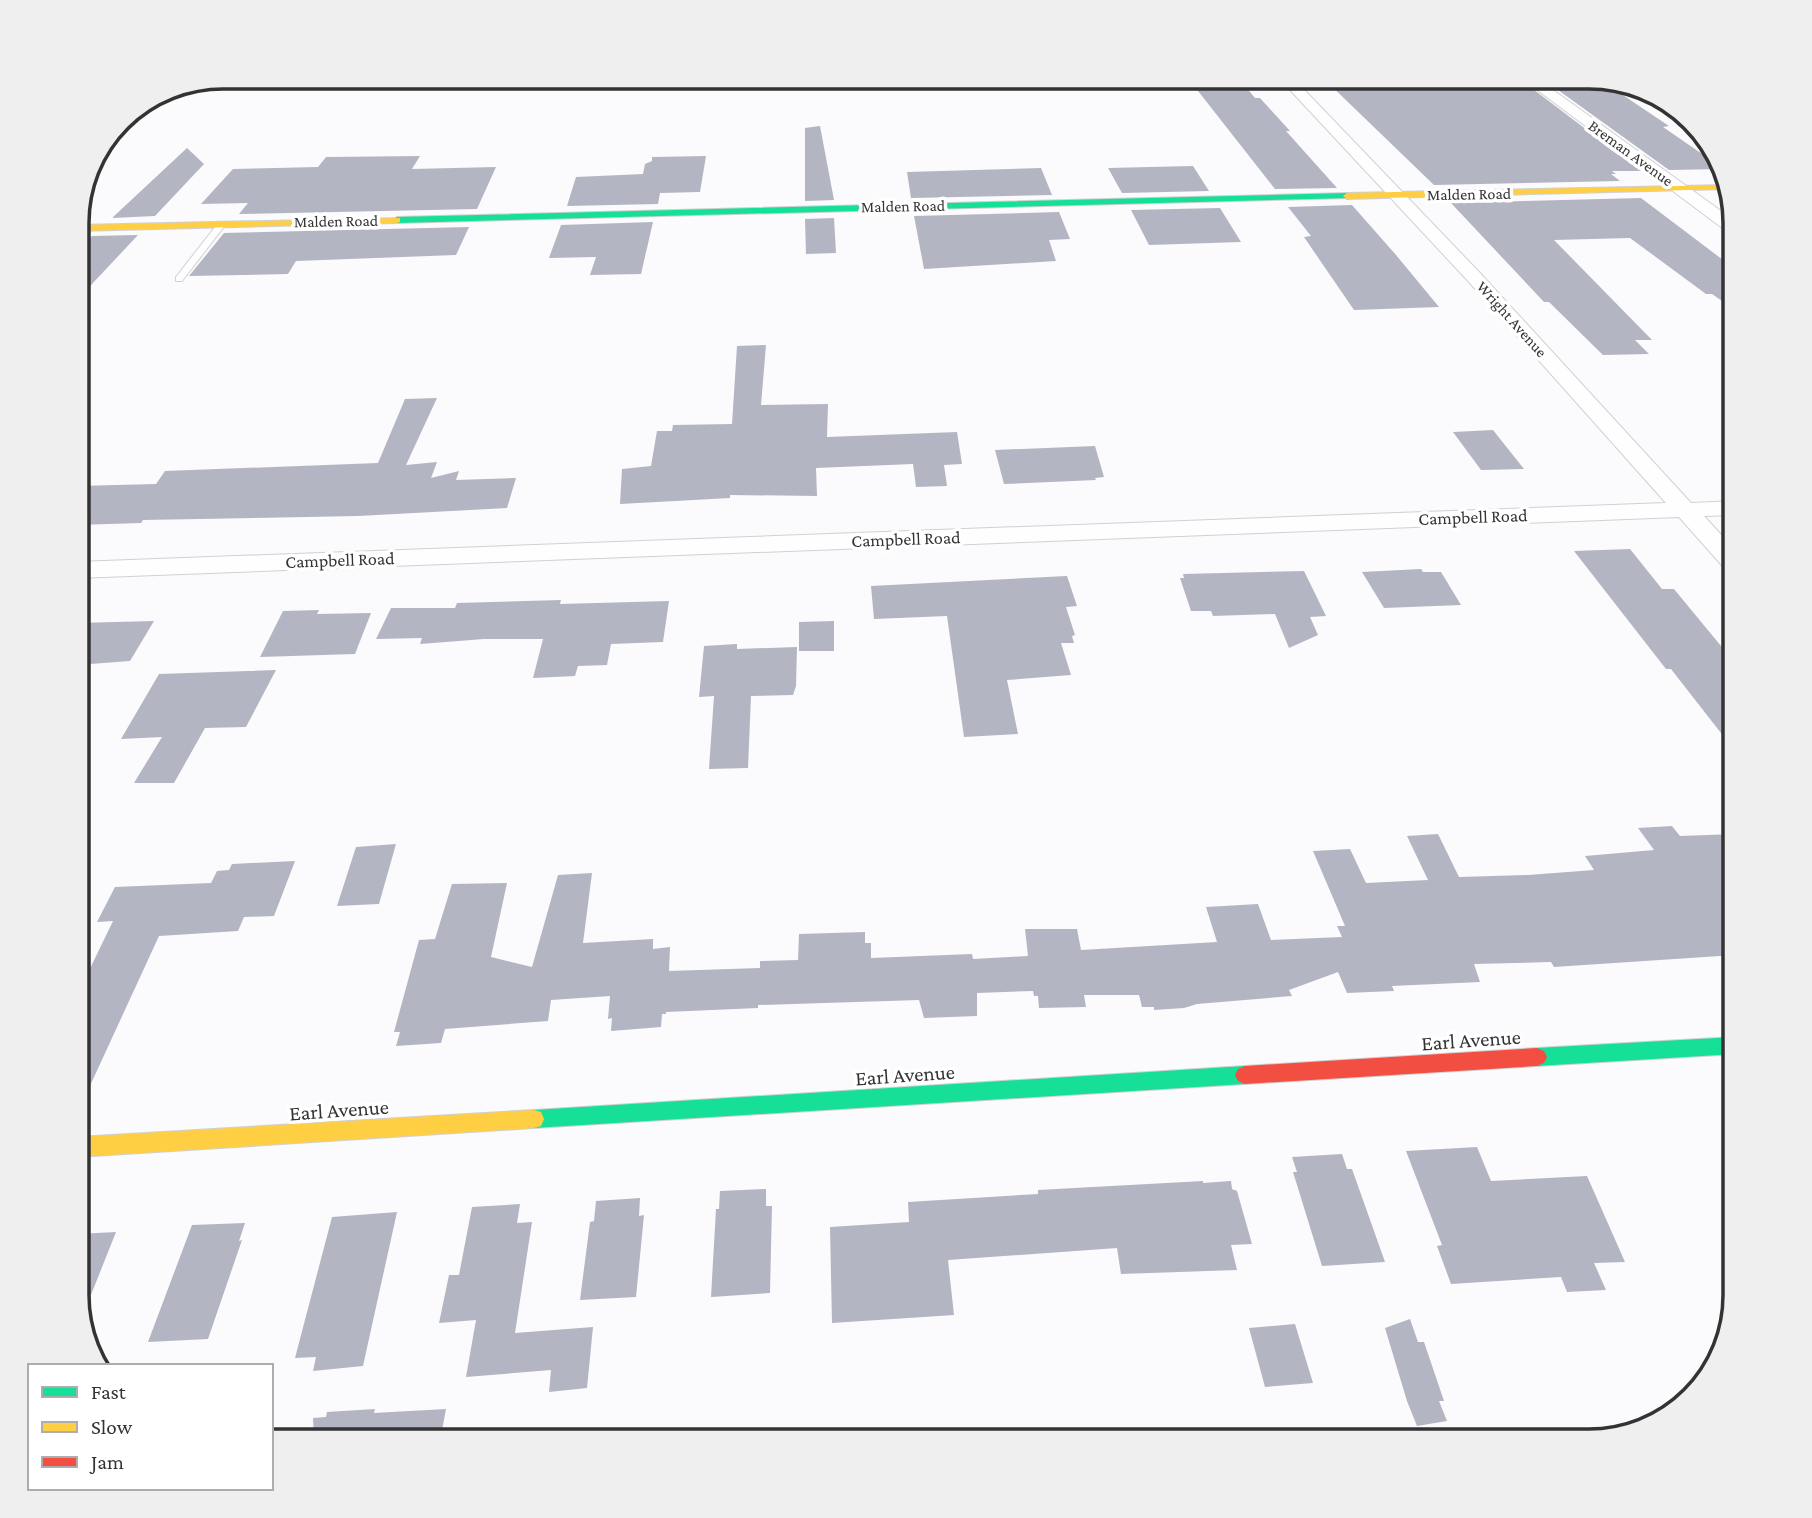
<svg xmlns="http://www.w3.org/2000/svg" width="1812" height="1518" viewBox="0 0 1812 1518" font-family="'Crimson Pro',serif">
<rect width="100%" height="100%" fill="#fbfafc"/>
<path fill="#b4b5c3" d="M1322,77h42l12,11 94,-1 -12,-10h59l124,94h-29l4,3h-5l9,7 -186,4z
M1540,77l59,2 70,47 -6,1 61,42 -55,1z
M1241,81l14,17h5l30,33h-4l51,57 -62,1 -84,-107z
M820,126l14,74 -29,1v-73z
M187,148l17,16 -49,52 -43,2z
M420,156l-8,13 84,-2 -19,42 -238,5 9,-11 -47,1 32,-35 85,-2 8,-10z
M706,156l-6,36 -40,1 -2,11 -91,2 9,-29 67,-3 2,-10 7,-3v-4z
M1193,166l16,25 -87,2 -14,-25z
M1041,168l11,27 -141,3 -4,-26z
M1641,198l94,71v41l-23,-16h-6l-76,-56 -76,2 98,100h-17l14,14 -46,1 -54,-53h-5l-93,-99z
M1352,205l44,50 43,52 -85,3 -50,-73 7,-1 -23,-29z
M1220,208l21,34 -92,3 -18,-35z
M1059,212l11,27 -21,1 7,21 -132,8 -10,-53z
M834,218l2,35 -30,1 -1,-35z
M653,222l-12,52 -51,1 6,-18 -47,1 12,-33z
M469,227l-13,28 -160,6 -8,13 -99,2 35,-43z
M138,235l-61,65v-50l15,-14z
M766,345l-5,60 67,-1 -1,33 130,-5 5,32 -18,1 3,21 -31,1 -3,-23 -97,4 1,28 -87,-1v3l-110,6 2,-35 29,-3 6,-35h15l1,-6 59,-1 5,-78z
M437,398l-31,67 31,-3 -6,16 28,-7 -3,9 60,-2 -9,30 -149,8 -215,4 -2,3 -64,2v-39l79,-2 9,-13 213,-8 27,-64z
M1493,430l31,39 -43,1 -28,-38z
M1095,446l9,31 -9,1 1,2 -92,4 -9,-34z
M1630,549l32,40h12l61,74v88l-64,-82h-5l-92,-118z
M1421,569l2,3h18l20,33 -77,3 -22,-36z
M1304,571l22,45 -16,1 8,18 -29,13 -14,-34 -62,2 -2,-5h-20l-11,-33h4l-1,-4z
M1067,576l10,30 -11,1 9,28 -3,1 2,7h-13l10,32 -64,5 11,54 -54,3 -17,-121 -73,3 -3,-33z
M561,600l-1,4 109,-3 -6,41 -52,2 -4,21 -29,1 -3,10 -42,2 10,-39h-59l-64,5 2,-6 -46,1 15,-31h64l2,-5z
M319,610l-2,4 54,-1 -16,41 -95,3 23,-46z
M154,621l-24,40 -53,4v-42z
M834,621v30h-35v-29z
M737,644v5l60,-2 -1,39 -3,9 -42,1 -3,72 -39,1 5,-73 -15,1 5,-51z
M276,670l-30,57 -41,1 -31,55h-40l28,-46 -41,2 38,-65z
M1672,826l8,10 55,-2v121l-181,12 -3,-5 -77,2 6,18 -88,4 2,5 -47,2 -9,-21 -49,18 3,6 -95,8 -13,4 -30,2v-3h-12l-3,-12h-55l2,12 -47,1 -1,-12h-4l-1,-5 -56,2v23l-53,2 -5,-18 -161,5v3l-92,4v2h-4l-1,13 -50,4 1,-13 -4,1 2,-23 -59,4 -3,21 -103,8 -4,14 -45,3 4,-14h-6l25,-92 16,-1 17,-55 55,-1 -16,74 41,10 26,-92 34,-2 -9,70 70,-4v10l17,-2 -1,24 91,-3v-7l38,-1 1,-26 66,-2v11h6v15l101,-4 1,5 55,-3 -3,-27h52l4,21 136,-8 -11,-35 52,-3 13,36 71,-3 -5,-11h8l-32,-75 37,-2 16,34 62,-3 -21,-44 31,-2 21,43 69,-2 66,-5 -9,-14 69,-6 -16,-22z
M396,844l-17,60 -42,2 19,-59z
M295,861l-21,55 -30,1 -6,14 -79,5 -82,178v-131h6l30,-62 -16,1 18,-35 96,-4 6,-12 12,-1 3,-6z
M1477,1147l14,34 96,-5 38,86 -31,1 12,27 -39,2 -6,-15 -110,7 -14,-38 5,-1 -36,-94z
M1342,1154l5,15h5l33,93 -63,4 -29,-94h4l-5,-15z
M1203,1181v2l28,-2 1,8 5,2 15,53 -21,1 6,25 -116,4 -4,-26 -169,12 6,55 -122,8 -2,-96 79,-5 -1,-20 130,-8v-4z
M766,1189v17h6l-2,87 -59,4 5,-88h3l1,-18z
M640,1198l-1,18 5,-1 -8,82 -56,3 10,-78 4,-1 2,-20z
M520,1204l-3,19 15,-1 -17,111 78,-6 -6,61 -38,4 2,-22 -85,7 10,-57 -37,3 10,-48h10l13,-68z
M397,1212l-34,154 -50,5 3,-14 -21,1 37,-141z
M245,1223l-6,18 3,-1 -34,99 -60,3 44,-117z
M116,1232l-35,88 -4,-16v-70z
M1410,1319l8,23h6l20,59h-5l8,20 -30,5 -10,-25 -22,-73z
M1295,1324l18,59 -48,4 -16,-59z
M375,1409l-1,4 72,-4 -6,32h-126l-1,-23 13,-1 1,-5z"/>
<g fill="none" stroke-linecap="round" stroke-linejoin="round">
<defs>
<path id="lane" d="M219,222l7,2 -44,57h-6v-4z"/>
<path id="street" d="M1278,77h14l188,196 211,230 44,-2v14l-31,1 31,34v22l-9,-2 -47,-53 -1602,61v-16l1589,-59 -198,-222z
M1520,77h15l200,144v13l-6,-1z"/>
<path id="fast" d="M1347,193l4,3 -1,2 -953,25 -4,-3 4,-3z
M1735,1037v17l-198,12 -7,-3 -3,-6 3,-6 7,-3z
M1245,1066l7,3 3,6 -3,6 -7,3 -711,44 -7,-2 -3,-7 3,-7 7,-2z"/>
<path id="slow" d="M1727,185l1,4 -381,10 -4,-3 4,-3z
M400,218v4l-3,1 -320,8v-6z
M534,1110l7,2 3,7 -3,7 -7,2 -457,29v-20z"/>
<path id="jam" d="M1537,1048l7,3 3,6 -3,6 -7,3 -292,18 -7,-3 -3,-6 3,-6 7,-3z"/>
</defs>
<use href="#lane" stroke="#d1d0d2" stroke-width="2"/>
<use href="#street" stroke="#d1d0d2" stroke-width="2"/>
<use href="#fast" stroke="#d1d0d2" stroke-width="2"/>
<use href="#slow" stroke="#d1d0d2" stroke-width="2"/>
<use href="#jam" stroke="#d1d0d2" stroke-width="2"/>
<use href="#lane" fill="#fefeff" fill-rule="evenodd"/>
<use href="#street" fill="#fefeff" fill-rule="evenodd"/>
<use href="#fast" fill="#16e098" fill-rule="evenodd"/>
<use href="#slow" fill="#ffcf43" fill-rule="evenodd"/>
<use href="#jam" fill="#f24e42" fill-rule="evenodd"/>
</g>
<g text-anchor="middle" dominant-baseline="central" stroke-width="7" stroke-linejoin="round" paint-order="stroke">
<g font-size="16" fill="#343334" stroke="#fff">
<text transform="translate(1631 153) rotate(36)">Breman Avenue</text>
<text transform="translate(1469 194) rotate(-1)">Malden Road</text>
<text transform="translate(903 206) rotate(-1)">Malden Road</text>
<text transform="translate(336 221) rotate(-1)">Malden Road</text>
<text transform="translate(1512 319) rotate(48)">Wright Avenue</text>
</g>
<g font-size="18" fill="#343334" stroke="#fff">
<text transform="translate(1473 517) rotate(-2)">Campbell Road</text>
<text transform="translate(906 539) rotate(-2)">Campbell Road</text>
<text transform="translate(340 560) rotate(-2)">Campbell Road</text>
</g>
<g font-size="21" fill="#343334" stroke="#fff">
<text transform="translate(1471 1040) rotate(-4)">Earl Avenue</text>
<text transform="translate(905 1075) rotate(-4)">Earl Avenue</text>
<text transform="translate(339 1110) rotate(-4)">Earl Avenue</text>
</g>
</g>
<path d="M0 0H1812V1518H0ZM223 89H1589A134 134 0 0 1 1723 223V1295A134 134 0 0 1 1589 1429H223A134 134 0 0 1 89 1295V223A134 134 0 0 1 223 89Z" fill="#efefef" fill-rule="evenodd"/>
<path fill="none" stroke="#343334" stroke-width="3.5" d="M223 89H1589A134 134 0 0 1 1723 223V1295A134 134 0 0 1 1589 1429H223A134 134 0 0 1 89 1295V223A134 134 0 0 1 223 89Z"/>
<rect x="28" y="1364" width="245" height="126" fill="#ffffff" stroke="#aeadae" stroke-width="2"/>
<rect x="42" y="1387" width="35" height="10" fill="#16e098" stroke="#aeadae" stroke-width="2"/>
<text x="91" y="1399" font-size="21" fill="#343334">Fast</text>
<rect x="42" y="1422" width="35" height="10" fill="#ffcf43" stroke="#aeadae" stroke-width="2"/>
<text x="91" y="1434" font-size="21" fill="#343334">Slow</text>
<rect x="42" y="1457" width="35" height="10" fill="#f24e42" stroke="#aeadae" stroke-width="2"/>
<text x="91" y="1469" font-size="21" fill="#343334">Jam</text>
</svg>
